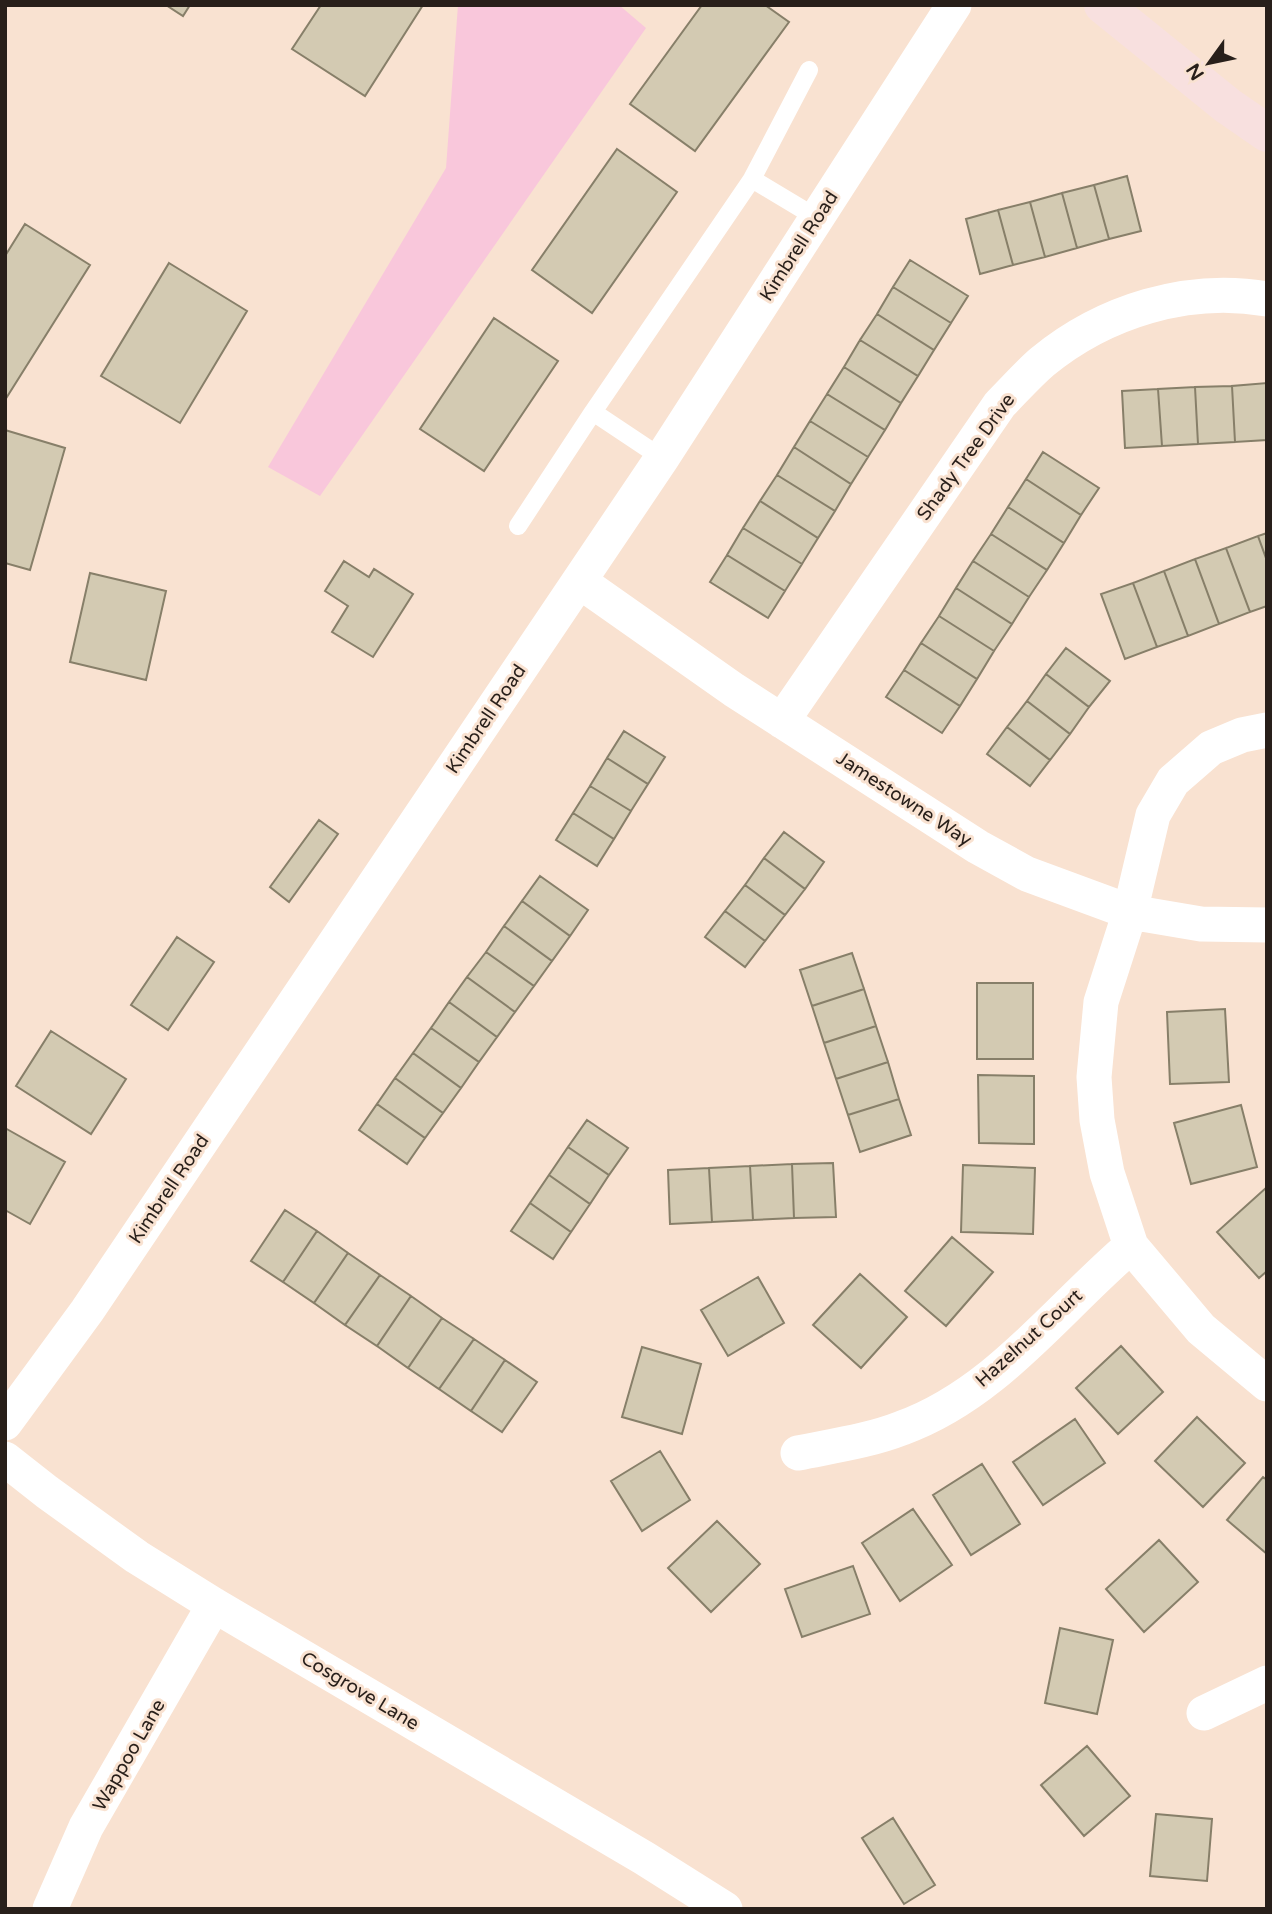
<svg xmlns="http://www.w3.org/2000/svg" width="1272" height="1914" viewBox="0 0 1272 1914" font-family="'Varela Round',sans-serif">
<rect width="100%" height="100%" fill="#f9e2d1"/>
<path fill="#f9c7db" d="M458,5h161l27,23 -326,468 -52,-29 178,-299z"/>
<path fill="#d3cab2" stroke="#877f69" stroke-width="2" d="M166,5h24l-7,11z
M321,5h102l-58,91 -73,-47z
M702,5h63l24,17 -94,129 -65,-47z
M617,149l60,43 -85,121 -60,-43z
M1127,176l14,55 -32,8 -15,-54z
M1094,185l15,54 -32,9 -15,-55z
M1062,193l15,55 -32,9 -15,-55z
M1030,202l15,55 -32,8 -15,-55z
M998,210l15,55 -33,9 -14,-55z
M25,224l65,41 -85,135v-144z
M910,260l58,36 -17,27 -58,-36z
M169,263l78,48 -67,112 -79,-47z
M893,287l58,36 -17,27 -57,-36z
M877,314l57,36 -16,26 -58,-36z
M494,318l64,43 -74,110 -64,-42z
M860,340l58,36 -17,27 -57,-36z
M844,367l57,36 -16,27 -58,-36z
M1267,383v57l-32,2 -3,-56z
M1232,386l3,56 -37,2 -3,-57z
M1195,387l3,57 -36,2 -4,-57z
M1158,389l4,57 -37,2 -3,-57z
M827,394l58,36 -17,27 -58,-36z
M810,421l58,36 -17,27 -57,-37z
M5,430l60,18 -35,122 -25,-7z
M794,447l57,37 -16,27 -58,-36z
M1043,452l56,36 -18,27 -55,-36z
M777,475l58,36 -17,27 -58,-37z
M1026,479l55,36 -17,28 -56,-36z
M760,501l58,37 -16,26 -59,-36z
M1008,507l56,36 -17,27 -56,-36z
M743,528l59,36 -17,27 -58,-36z
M1267,533v28l-9,-25z
M991,534l56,36 -18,27 -56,-36z
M1258,536l9,25v45l-17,6 -24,-64z
M1226,548l24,64 -31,12 -24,-65z
M727,555l58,36 -17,27 -58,-36z
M1195,559l24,65 -31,12 -24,-65z
M344,561l25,16 5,-8 39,25 -40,63 -41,-25 16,-26 -23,-15z
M973,561l56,36 -17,27 -56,-36z
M1164,571l24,65 -31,11 -24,-64z
M90,573l76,18 -20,89 -76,-18z
M1133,583l24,64 -32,12 -24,-65z
M956,588l56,36 -18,27 -55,-35z
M939,616l55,35 -17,28 -56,-36z
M921,643l56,36 -17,27 -56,-36z
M1066,648l44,33 -21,26 -43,-33z
M904,670l56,36 -18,27 -56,-36z
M1046,674l43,33 -19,27 -43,-33z
M1027,701l43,33 -20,26 -43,-33z
M1007,727l43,33 -20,26 -43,-32z
M624,731l41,26 -17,27 -41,-26z
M607,758l41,26 -17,27 -41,-25z
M590,786l41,25 -17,28 -41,-26z
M573,813l41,26 -17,27 -41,-26z
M319,820l19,14 -49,68 -19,-15z
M784,832l40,30 -19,27 -41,-31z
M764,858l41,31 -20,26 -40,-30z
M540,876l48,34 -18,26 -48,-35z
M745,885l40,30 -20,26 -40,-30z
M522,901l48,35 -18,25 -48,-35z
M725,911l40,30 -20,26 -40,-30z
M504,926l48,35 -18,25 -48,-34z
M177,937l37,25 -46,68 -37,-25z
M486,952l48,34 -19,26 -48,-35z
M852,953l12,36 -52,17 -12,-36z
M467,977l48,35 -18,25 -48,-35z
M977,983h56v76h-56z
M864,989l12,37 -52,17 -12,-37z
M449,1002l48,35 -18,25 -48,-34z
M1225,1009l4,73 -59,2 -3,-72z
M876,1026l12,36 -52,17 -12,-36z
M431,1028l48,34 -18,26 -48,-35z
M51,1031l75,48 -35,55 -75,-48z
M413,1053l48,35 -18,25 -48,-35z
M888,1062l11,37 -51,16 -12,-36z
M978,1075l56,1v68l-55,-1z
M395,1078l48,35 -18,25 -48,-34z
M899,1099l12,36 -51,17 -12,-37z
M377,1104l48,34 -18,26 -48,-34z
M1241,1105l16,62 -66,17 -17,-61z
M587,1120l41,28 -19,27 -41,-28z
M5,1128l60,34 -35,62 -25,-14z
M568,1147l41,28 -19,29 -41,-29z
M833,1163l3,54 -42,1 -2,-54z
M792,1164l2,54 -41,2 -3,-54z
M963,1165l72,3 -2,66 -72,-2z
M750,1166l3,54 -41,2 -3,-54z
M709,1168l3,54 -42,2 -2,-54z
M549,1175l41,29 -19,28 -41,-29z
M1267,1187v84l-8,7 -42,-46z
M530,1203l41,29 -18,27 -42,-28z
M285,1210l32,21 -34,51 -32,-21z
M317,1231l31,22 -34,50 -31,-21z
M952,1237l41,35 -47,54 -41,-35z
M348,1253l32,22 -35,50 -31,-22z
M860,1274l47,43 -46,51 -48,-43z
M380,1275l31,21 -34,50 -32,-21z
M758,1277l26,46 -56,33 -27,-46z
M411,1296l31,22 -34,50 -31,-22z
M442,1318l32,21 -35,50 -31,-21z
M474,1339l31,21 -34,51 -32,-22z
M1121,1346l42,46 -45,42 -42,-46z
M642,1347l59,17 -19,70 -60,-17z
M505,1360l32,22 -35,50 -31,-21z
M1197,1417l48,46 -42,44 -48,-46z
M1075,1419l30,44 -62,42 -30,-43z
M660,1451l30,49 -48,31 -31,-50z
M982,1464l38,60 -49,31 -38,-60z
M1263,1477l4,3v74l-40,-34z
M913,1509l39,56 -52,36 -38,-58z
M717,1521l43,43 -49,48 -43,-44z
M1159,1540l39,42 -54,50 -38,-43z
M853,1566l17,48 -68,23 -17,-48z
M1060,1628l53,12 -16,74 -52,-11z
M1087,1746l43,50 -46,40 -43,-51z
M1156,1814l56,5 -5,62 -57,-5z
M893,1818l42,67 -31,19 -42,-66z"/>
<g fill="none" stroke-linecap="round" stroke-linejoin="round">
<path stroke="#fff" stroke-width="18" d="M752,179l57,-109
M593,412l159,-233 65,39
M518,526l75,-114 69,46"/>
<path stroke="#fff" stroke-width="35" d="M579,581l155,109 244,157 49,27 103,38 71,12 66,1
M782,721l218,-317c14,-14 27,-29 42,-42 62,-51 146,-77 225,-63
M1267,730l-25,5 -31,13 -38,33 -20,34 -23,97 -29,90 -7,75 3,43 10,53 24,73 70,83 66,55
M5,1423l82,-112 575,-853 292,-453
M798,1453c34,-7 71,-12 104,-25 94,-34 156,-120 229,-182
M5,1459l42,33 90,65 77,48 430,253 81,51
M1204,1713l63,-30
M50,1909l36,-82 128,-222"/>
<path stroke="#f8e0df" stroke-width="38" d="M1103,5l125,101 39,27"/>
</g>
<g text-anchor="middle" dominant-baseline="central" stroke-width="6" stroke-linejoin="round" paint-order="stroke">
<g font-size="19" fill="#281f1a" stroke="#f9e2d1">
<text transform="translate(799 246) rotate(-57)">Kimbrell Road</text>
<text transform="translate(966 457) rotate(-54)">Shady Tree Drive</text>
<text transform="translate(486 719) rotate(-56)">Kimbrell Road</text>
<text transform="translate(904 799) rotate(33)">Jamestowne Way</text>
<text transform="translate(169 1189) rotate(-56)">Kimbrell Road</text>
<text transform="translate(1029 1338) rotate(-42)">Hazelnut Court</text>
<text transform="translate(360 1691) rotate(31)">Cosgrove Lane</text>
<text transform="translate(129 1755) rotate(-60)">Wappoo Lane</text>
</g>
</g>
<rect width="1272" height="1914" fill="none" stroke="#281f1a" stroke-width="14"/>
<g transform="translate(1209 63) rotate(237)" stroke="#f9e2d1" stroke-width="5" paint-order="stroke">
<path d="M0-5L12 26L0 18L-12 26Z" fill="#281f1a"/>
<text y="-10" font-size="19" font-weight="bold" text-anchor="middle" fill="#281f1a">N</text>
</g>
</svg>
